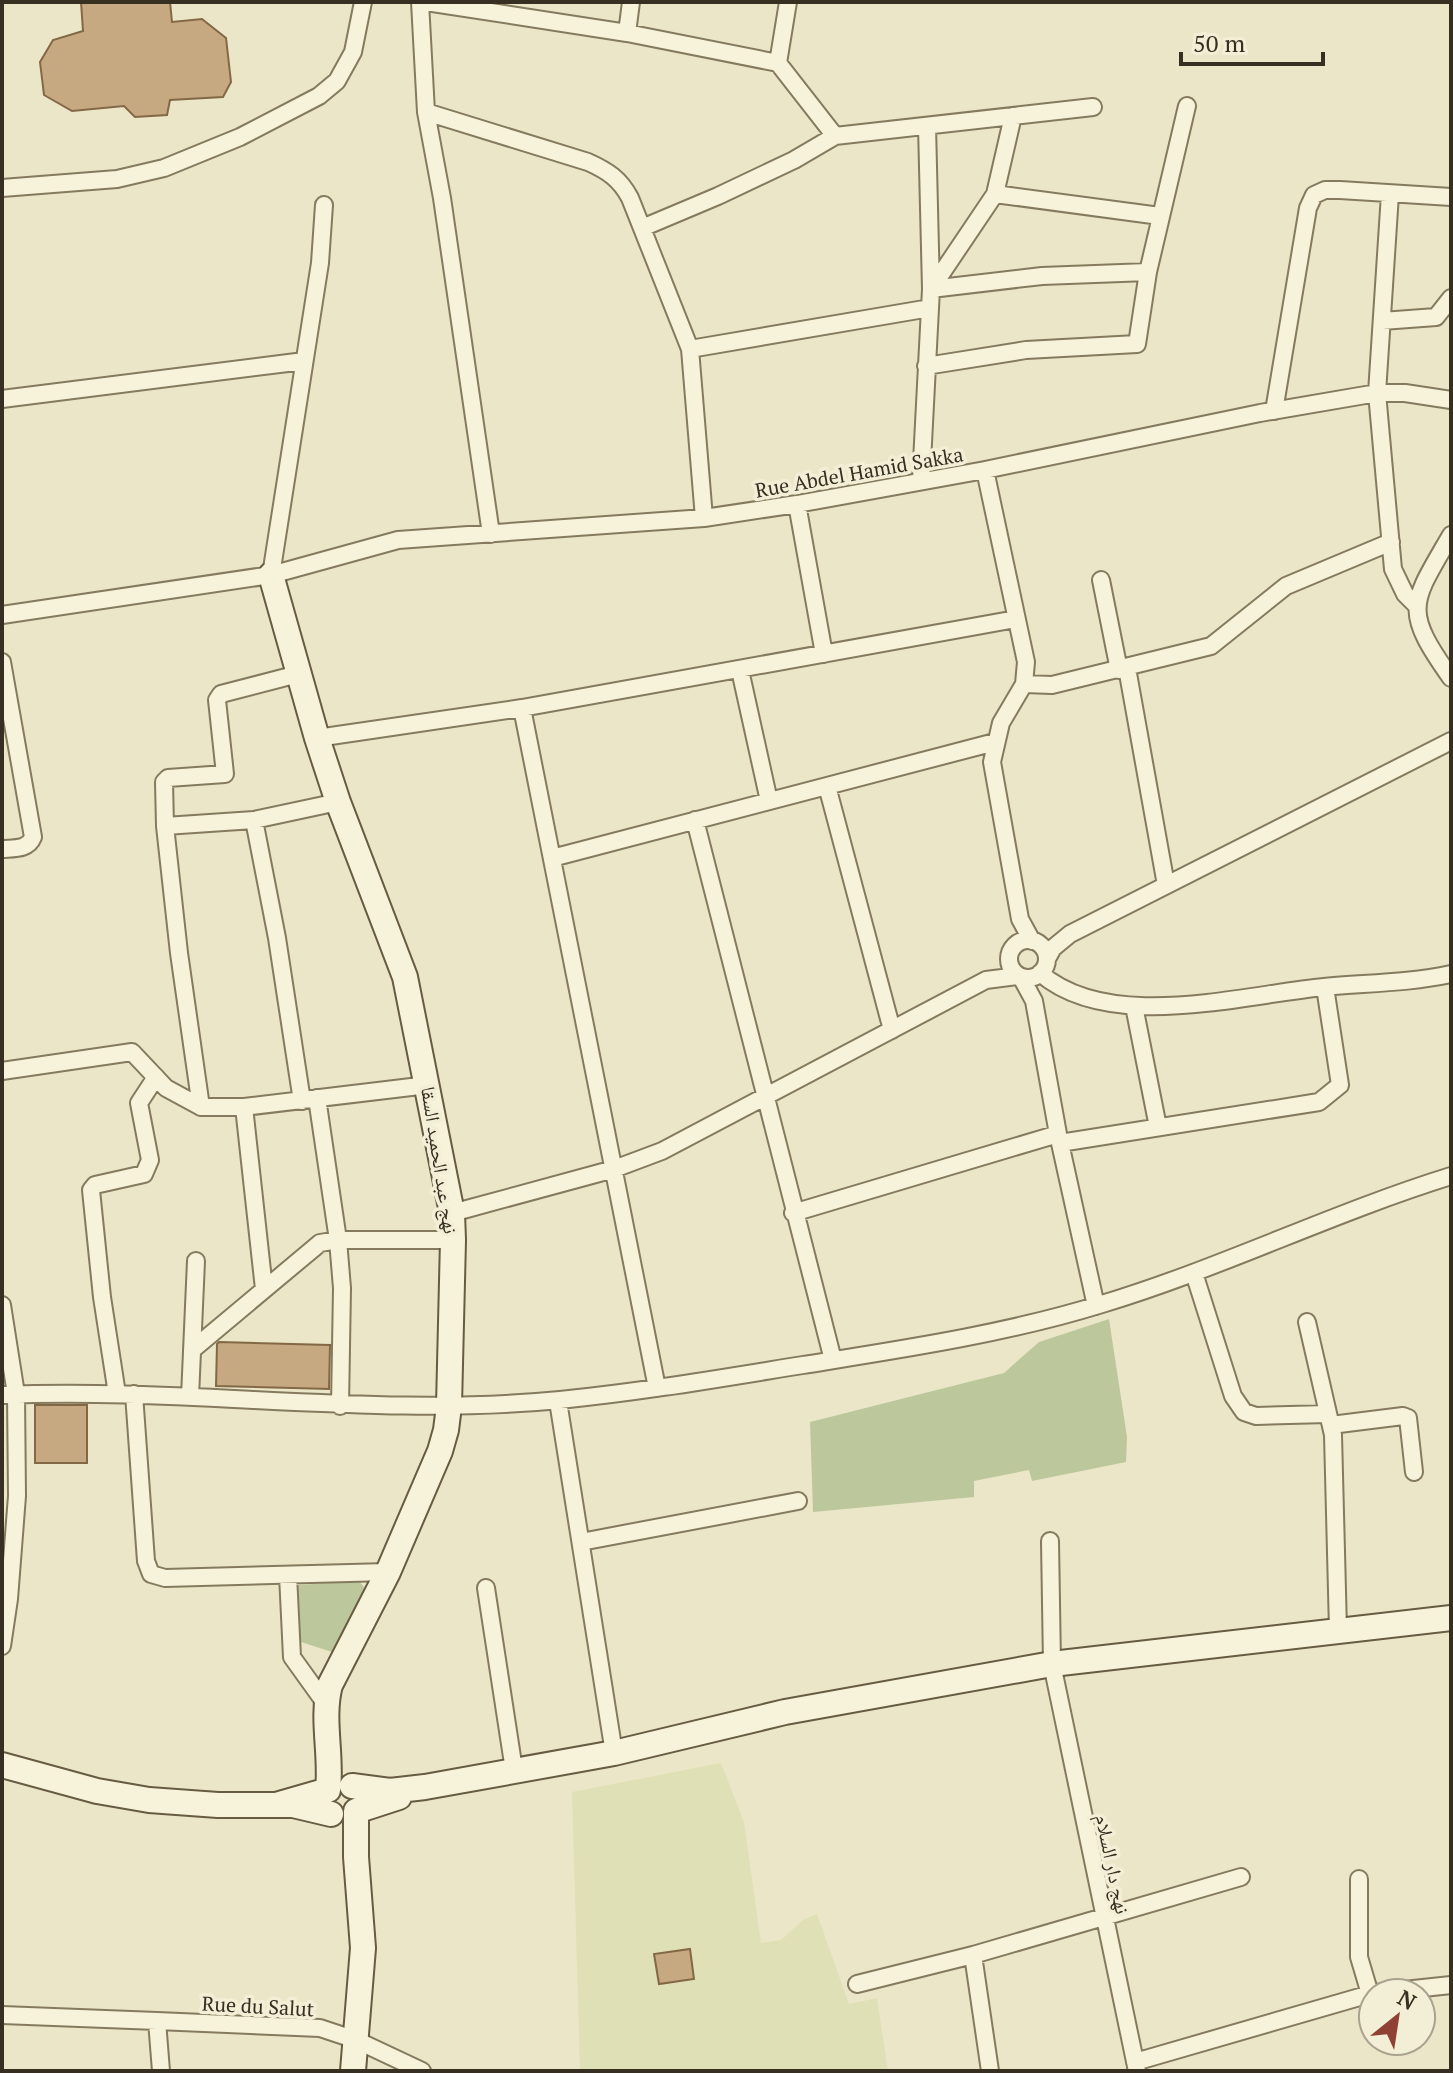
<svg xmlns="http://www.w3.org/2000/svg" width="1453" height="2073" viewBox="0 0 1453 2073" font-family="'PT Serif','Noto Naskh Arabic',serif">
<rect width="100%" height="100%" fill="#ebe6c8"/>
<path fill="#e0e0b6" d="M721,1763l23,59 17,121 20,-3 22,-20 14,-6 32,90 28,-6 11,73h-308l-8,-279z"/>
<path fill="#bcc89c" d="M1109,1319l18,118 -1,25 -94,19 -3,-11 -55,11v16l-161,15 -3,-90 194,-49 35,-31z
M359,1581l5,6 -1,4 -18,40 -13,21 -31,-10 -3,-5 -2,-48 3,-4z"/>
<path fill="#c6a981" stroke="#836846" stroke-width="2" d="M81,2h89l2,20 30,-3 24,19 5,44 -8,15 -53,3 -3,15 -32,2 -11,-11 -52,5 -28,-16 -4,-33 13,-22 30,-9z
M219,1342l111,3 -1,44 -113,-3 1,-42z
M35,1405h52v58h-52z
M690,1949l4,30 -35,5 -5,-30z"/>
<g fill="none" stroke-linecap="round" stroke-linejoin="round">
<defs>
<path id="street" d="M420,2l6,110 16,86 49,336
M426,2l201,31 151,30 10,-61
M627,33l4,-31
M778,63l57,73
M426,112l162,50c20,9 32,17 42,36l60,151 14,169
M2,188l115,-9 47,-11 76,-31 79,-41 18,-15 16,-29 10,-50
M995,194l165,22
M1390,194l-13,199 16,176 12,25 12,12
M642,228l76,-32 76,-36 41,-24 258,-29
M931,289l111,-13 106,-4
M931,289l64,-95 18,-78
M1382,321l54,-4 15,-19
M690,349l240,-41
M926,366l100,-16 111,-6 11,-72 39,-166
M2,399l302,-38
M1274,411l34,-203 6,-13 11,-5h15l111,7
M985,470l41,192 -2,22 -23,39 -9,39 28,157 12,22
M921,481l10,-192 -4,-163
M797,504l27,150
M1451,535c-40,69 -49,74 0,143
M271,575l49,-312 4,-58
M1101,580l18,90
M2,615l269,-40 127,-35 306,-22 93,-14 188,-34 275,-57 117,-20h28l46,7
M2,662l31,175c-5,13 -19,11 -31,12
M1127,668l39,217
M740,670l29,131
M1024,684l28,1 159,-39 75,-60 105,-44
M522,708l135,680
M317,738l205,-30 494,-89
M827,786l65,244
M254,820l23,118 25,163
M695,820l138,540
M165,826l89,-6 84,-18
M552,858l443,-116
M1009 959a19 19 0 1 1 38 0a19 19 0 1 1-38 0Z
M1047,959l6,-11 17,-14 381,-193
M1040,973c69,60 201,22 284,14 43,-4 85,-4 127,-13
M1021,977l13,24 24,133 38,172
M1134,1006l24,121
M2,1071l130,-19 34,36 35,19h43l184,-22
M317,1098l21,142 4,48 -2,118
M201,1107l-22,-154 -14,-127 -1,-44 4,-4 57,-4 -8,-74 4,-6 77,-20
M244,1107l20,182
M1060,1143l259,-41 21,-17 -15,-98
M452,1213l162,-44 48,-18 324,-171 32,-4
M793,1213l265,-79
M1194,1273l39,123 11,16 12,4 72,-2
M2,1305l14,89 1,102 -8,103 -7,47
M1307,1322l26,113 5,195
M192,1350l128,-107 18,-3h115
M117,1394l-15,-97 -11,-107 4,-5 49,-11 6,-14 -11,-57 17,-26
M134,1394l12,167 5,13 14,4 223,-6
M2,1395c186,-8 372,23 558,5 81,-8 162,-22 243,-35 100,-16 202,-31 299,-61 119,-36 230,-91 349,-128
M190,1397l6,-136
M558,1401l56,352
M1331,1425l72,-9 5,2 6,54
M1050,1541l2,123 85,407
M581,1542l217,-41
M288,1575l4,82 33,46
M486,1588l28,182
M973,1955l17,116
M857,1984l116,-29 268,-78
M1376,1993l75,-8
M2,2015l155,6 4,50
M157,2021l163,7 36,12 66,31
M1135,2062l235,-68 -11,-37v-78"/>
<path id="secondary" d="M271,575l46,163 21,64 67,175 47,236 1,27 -4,166 -3,24 -6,21 -52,121 -58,113c-9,34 2,69 -2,105l-52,15
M2,1765l95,26 52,9 69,5h75l38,9
M352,1786l38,5 35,-4 189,-34 171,-41 267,-48 399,-46
M353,2071l10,-123 -7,-91v-46l43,-14"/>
</defs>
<use href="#street" stroke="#857a5e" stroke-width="20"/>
<use href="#secondary" stroke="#675b41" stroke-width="28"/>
<use href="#street" stroke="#f6f3da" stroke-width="16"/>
<use href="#secondary" stroke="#f6f3da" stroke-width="24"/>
</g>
<g text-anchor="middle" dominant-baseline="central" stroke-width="7" stroke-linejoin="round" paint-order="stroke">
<g font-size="20" fill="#372f21" stroke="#f3efd7">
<text transform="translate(859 472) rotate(-10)">Rue Abdel Hamid Sakka</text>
<text transform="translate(440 1160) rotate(81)">نهج عبد الحميد السقا</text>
<text transform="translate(1113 1864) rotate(78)">نهج دار السلام</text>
<text transform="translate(258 2006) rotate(3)">Rue du Salut</text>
</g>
</g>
<rect width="1453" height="2073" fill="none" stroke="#372f21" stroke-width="8"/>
<g transform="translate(1397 2017) rotate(30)"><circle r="38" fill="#f3efd7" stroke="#a8a28e" stroke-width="2"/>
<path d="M0-6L14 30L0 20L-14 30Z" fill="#8f4233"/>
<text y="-12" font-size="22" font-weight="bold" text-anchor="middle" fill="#372f21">N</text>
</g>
<path d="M1181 52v12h142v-12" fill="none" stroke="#372f21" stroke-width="4"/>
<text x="1193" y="52" font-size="24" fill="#372f21" stroke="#f3efd7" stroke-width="6" paint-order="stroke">50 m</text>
</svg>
